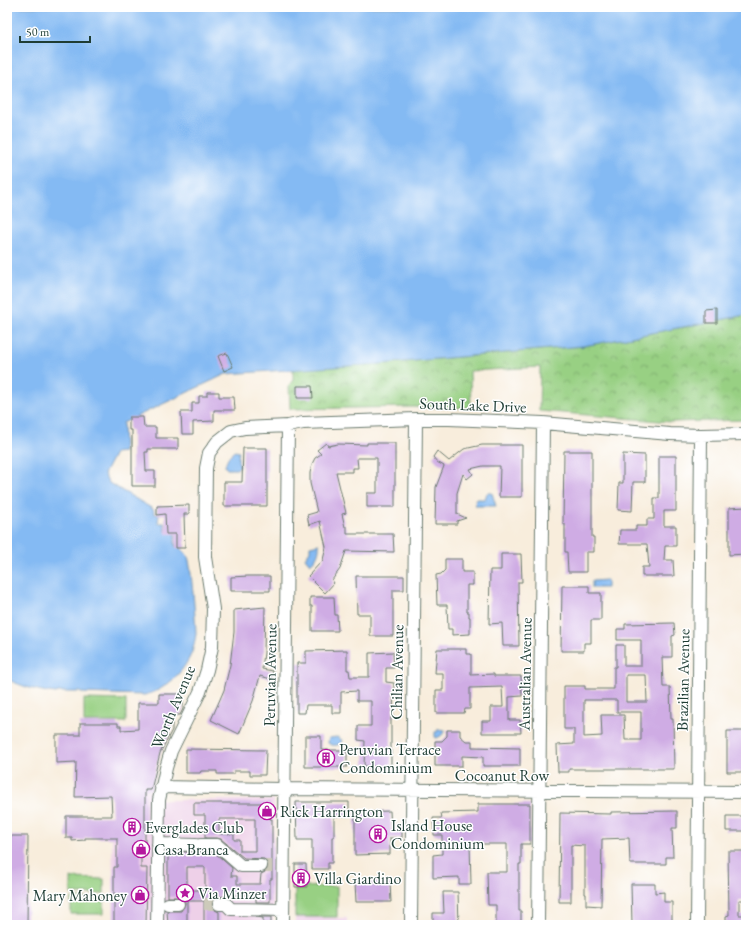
<svg xmlns="http://www.w3.org/2000/svg" width="753" height="932" viewBox="0 0 753 932" font-family="'EB Garamond',serif">
<defs>
<pattern id="park-crowns" width="20" height="18" patternUnits="userSpaceOnUse"><rect width="20" height="18" fill="#98d083"/><path d="M2 6a3 3 0 1 1 6 0M12 15a3 3 0 1 1 6 0" fill="none" stroke="#7baa6c"/></pattern>
</defs>
<rect width="100%" height="100%" fill="#fff"/>
<filter id="ink" filterUnits="userSpaceOnUse"><feTurbulence type="fractalNoise" baseFrequency=".025" numOctaves="2"/><feDisplacementMap in="SourceGraphic" scale="8" xChannelSelector="R" yChannelSelector="G"/><feConvolveMatrix kernelMatrix="1 2 1 2 8 2 1 2 1" color-interpolation-filters="sRGB"/></filter>
<filter id="wash" filterUnits="userSpaceOnUse"><feTurbulence type="fractalNoise" baseFrequency=".012" numOctaves="4" result="noise"/><feDisplacementMap in="SourceGraphic" scale="16" xChannelSelector="R" yChannelSelector="G"/><feGaussianBlur stdDeviation="0.9" result="paint"/><feColorMatrix in="noise" values="0 0 0 0 0 0 0 0 0 0 0 0 0 0 0 0 0 1.4 0 .05"/><feComposite in="paint" operator="in"/></filter>
<g filter="url(#wash)">
<rect width="100%" height="100%" fill="#f8eddc"/>
<path fill="#eed0e8" d="M111,790l40,1 12,9h111l-1,125h-159z
M295,917l52,1v7h-52z"/>
<path fill="#98d083" stroke="#5c865c" d="M84,699l42,1v22h-42z
M71,878l33,1v15h-33z
M337,886v31h-42v-30z
M71,898l33,1v15h-33z"/>
<path fill="url(#park-crowns)" stroke="#5c865c" d="M746,315v105l-75,2 -132,-11 1,-44 -70,4 1,36 -14,1 -45,-1 -122,2 -1,-24 4,-5v-11l87,-5 204,-18z"/>
<path fill="#84baf3" stroke="#527c94" d="M7,7h739v308l-162,31 -204,18 -154,10 -103,49 1,29 -9,1 -11,21 5,9 44,26 2,5h4l-1,9h6l2,9h9v14c6,2 10,5 13,11 3,6 8,68 8,77 -1,6 -2,12 -4,18 -8,20 -27,39 -48,43l-63,-2v-1h-23l-2,1c-18,-2 -33,-6 -49,-14z
M235,451l4,1 -1,8 2,6 -3,3h-10l-2,-2c1,-7 4,-13 10,-16z
M487,493h5l4,13h-20l-1,-7h10z
M319,544c1,8 -3,16 -9,20l-5,-6 5,-7v-5z
M607,580v8h-15v-7z
M438,729l7,1c0,3 -6,8 -9,8l-1,-1v-5l3,-1z
M337,737l5,3 -1,3c-4,3 -9,3 -13,0l1,-5z"/>
<g id="blocks">
<path fill="#cface4" fill-rule="evenodd" d="M717,310v13h-11v-12z
M227,353l6,14 -9,4 -6,-15z
M297,386h15l1,12h-16z
M207,392h12v5h15l1,13h-21v11l-21,1v12h-11l-1,-22h11v-9h7v-7h8z
M129,417h14l1,10h12v11h22v11h-30v3h-3l1,19h9v15h-23v-56h-3z
M326,443l2,3 10,-2 29,1v-2h28v64h-28v-14h10v-35h-20l1,10h-5v4h-17l10,41 -4,1 3,13h2v7h46l1,18 -48,-1 -6,18 -8,11 2,3 -9,10 -17,-17 15,-16 3,-13 -6,-26 -11,4 -2,-10 10,-3 -7,-29v-10l2,-9 3,-6 6,-4 -4,-4z
M482,445h40v52h-23l1,-31h-17l-13,3 3,5 -6,5 -4,-5 -6,19v21l9,4 -9,3v3h-22l1,-37 8,-21 -7,-4 -4,-5 4,-6 12,10 15,-12z
M243,448h24v58h-43v-24h18z
M564,451h28v86h2v15h-8v20h-18l-1,-20h-2v-28h-2z
M623,454l22,1v27h-12l-1,29 -14,-1 1,-27h4z
M659,456h17v55h-12v15h12v20h-11l-1,14h9l1,16h-32v-9h7l-2,-23h-28l1,-14h16v-4h11v-7h7v-21h5z
M189,505v9h-5l1,34h-9v-14h-10l-1,-20 -8,1v-9z
M746,507v47l-17,1v-47z
M501,554h20l1,28h-4l1,64h-16l-1,-23 -13,1 1,-54h11z
M445,559h17v13h11v13h-6v27h2v5h1v17l-18,1v-6h-4l-1,-24h-10l-1,-30 5,-1 4,-4z
M248,576h22v15h-39v-14z
M356,576h48v14h-11v46h-23v-22h-13z
M562,586h27v7h12v27h-10v23h-7v8h-23z
M310,597h24l1,18h2l1,16h-26v-25h-2z
M265,607l-1,46 -2,16 11,2 -2,8 -11,-3 -7,25 -14,33 -28,-14 13,-30 6,-25 4,-33v-22z
M674,623l1,12 -3,1v21h-10l1,30h7l1,32h2l1,50h-105v3h-11l-1,-27 17,-1v-15h-10v-43h21v3h29v-22h2v-22h8v21h17v-26h-24v-11h8v-5zM626,675h20l1,27h-21zM584,700h33v12h24v28h-16l-1,-25h-23l1,21 -18,1z
M437,649h29v5h5v21l23,-1v2h27l1,20 -13,1v23h11l1,13h-39v-12h9v-14h12l-1,-20 -32,1v21h-5l-1,4h-28v-23h7v-17h-8z
M347,650v20h2l1,7h19v-24l24,-1 1,16h-8v14l8,1 -1,34h-2v50l-27,-1 1,-25 -7,-1v-14h13v-25h-14v-10l-16,1v21h-9v-8h-26l-1,8h-8v-50h9v-12z
M159,694h24v15l-3,6h-8v15l-12,23 -9,37h-6v63h-4v15h6l-1,57h-32v-58h3v-29h-32v2l-13,1v-3h-6v-22h46l-1,-20 -36,1 1,-35 -20,1v-28h24v-12h38v3h3v4l17,-1v-26h21z
M447,730h13v6l6,5h6v6l48,1v18h-37v-9l-21,-1v10h-27v-25h7l5,-5z
M727,731h19v41h-19z
M305,736h16v14h26v17h-42z
M186,749l80,1 -1,25h-15v-4h-16v3h-17v-3h-16l-1,2h-14z
M296,802h53v14h-15v21h-2v26h-4v6h-16v-29h-15z
M194,803h76v16h2v60h-2v23h-14v-7h-26v3l-4,-2 -10,1 -4,4v3l3,6 4,2v13h-15v-24h-17v24h-19l-1,-14h14l4,-7v-3l-4,-4h-13v-45h46l18,16 -1,8h6v8h23l1,-10 4,-2 3,-6v-3l-4,-4 -20,-1 -23,-19 -4,-1h-12v-23h-11zM219,819h36v32h-15v-11h-6v-6h-15zM187,867h18v23h-15v-3h-3z
M478,804h52v40h-9v20h-2v47h2v14h-25v-20h-8l-1,-33h20v-28h-37l1,40h-12v-7l-26,1v-23l9,-1v-19h-8l-1,-17h9l-1,-5 37,-1z
M390,811l1,19h11v8h-12v16l-35,1v-43z
M677,811v17h-5l1,29h-7v7h-36l-1,-26 -27,1 -1,67 -15,-1v-11h-1v-48l-14,-1v57h-12l1,-89 51,1v-2z
M726,816h20v15h-20z
M7,836h21l-1,89h-20z
M728,851h18v49h-7v15h7v10h-20v-9l3,-1z
M295,864h11l1,23h-12z
M355,882h35l1,20h-35z
M631,884h24v9l9,-1v10h8v23h-40z
M443,892h15l1,33h-26v-12h11z
M256,917h15v8h-8v-7z"/>
</g>
</g>
<g filter="url(#ink)">
<use href="#blocks" fill-opacity="0" stroke="#6b7b6f" stroke-width="1"/>
<g fill="none" stroke-linecap="round" stroke-linejoin="round">
<path stroke="#cdcaba" stroke-width="12" stroke-dasharray="12 6" stroke-linecap="butt" d="M261,866h11
M204,904h15"/>
<defs>
<path id="minor" d="M161,787l123,2 462,3
M158,844l38,1
M200,845h17l24,21h20
M168,904h10
M219,904h7l5,5 52,1
M157,925l2,-125 7,-32 5,-17 29,-59 7,-22 5,-23 1,-38 -8,-52 1,-89 3,-15 8,-11 14,-11 14,-3 43,-2 15,-3 113,-4h33l94,4 127,11 31,1 45,-1
M283,925l5,-499
M411,925l5,-506
M538,925l5,-502
M697,925l4,-490"/>
</defs>
<use href="#minor" stroke="#6b7b6f" stroke-width="14"/>
<use href="#minor" stroke="#fff" stroke-width="12"/>
</g>
</g>
<defs>
<symbol id="building-ring" viewBox="-11 -11 22 22"><circle r="9.5" fill="#fff" stroke="#b5179e" stroke-width="1.5"/><path d="M-4-6H4V6H1V3H-1V6H-4ZM-2.5-4.3h1.7v1.8h-1.7ZM.8-4.3h1.7v1.8H.8ZM-2.5-1h1.7V.8h-1.7ZM.8-1h1.7V.8H.8Z" fill="#b5179e"/></symbol>
<symbol id="shop-ring" viewBox="-11 -11 22 22"><circle r="9.5" fill="#fff" stroke="#b5179e" stroke-width="1.5"/><path d="M-5-2.5h2.3a2.7 3.5 0 0 1 5.4 0H5L5.5 6h-11ZM-1.5-2.5h3a1.5 2.3 0 0 0-3 0Z" fill="#b5179e"/></symbol>
<symbol id="sight-ring" viewBox="-11 -11 22 22"><circle r="9.5" fill="#fff" stroke="#b5179e" stroke-width="1.5"/><path d="M0-6L1.8-2.2L6-1.7L2.9 1.2L3.7 5.4L0 3.3L-3.7 5.4L-2.9 1.2L-6-1.7L-1.8-2.2Z" fill="#b5179e"/></symbol>
</defs>
<g fill-rule="evenodd">
<use href="#building-ring" x="316" y="748" width="20" height="20"/>
<use href="#shop-ring" x="257" y="801" width="20" height="20"/>
<use href="#building-ring" x="122" y="817" width="20" height="20"/>
<use href="#building-ring" x="368" y="824" width="20" height="20"/>
<use href="#shop-ring" x="131" y="839" width="20" height="20"/>
<use href="#building-ring" x="291" y="868" width="20" height="20"/>
<use href="#sight-ring" x="175" y="883" width="20" height="20"/>
<use href="#shop-ring" x="130" y="885" width="20" height="20"/>
</g>
<g text-anchor="middle" dominant-baseline="central" stroke-width="3" stroke-linejoin="round" paint-order="stroke">
<g font-size="16" fill="#1f3d34" stroke="#fff">
<text transform="translate(473 405) rotate(2)">South Lake Drive</text>
<text transform="translate(397 672) rotate(-89)">Chilian Avenue</text>
<text transform="translate(525 674) rotate(-89)">Australian Avenue</text>
<text transform="translate(270 675) rotate(-89)">Peruvian Avenue</text>
<text transform="translate(683 680) rotate(-89)">Brazilian Avenue</text>
<text transform="translate(173 707) rotate(-67)">Worth Avenue</text>
<text x="502" y="775">Cocoanut Row</text>
</g>
<g font-size="16" fill="#1f3d34" stroke="#fff" text-anchor="start">
<text x="339" y="749">Peruvian Terrace<tspan x="339" dy="18">Condominium</tspan></text>
<text x="280" y="811">Rick Harrington</text>
<text x="391" y="825">Island House<tspan x="391" dy="18">Condominium</tspan></text>
<text x="145" y="827">Everglades Club</text>
<text x="154" y="849">Casa Branca</text>
<text x="314" y="878">Villa Giardino</text>
<text x="198" y="893">Via Minzer</text>
<text x="127" y="895" text-anchor="end">Mary Mahoney</text>
</g>
</g>
<rect width="753" height="932" fill="none" stroke="#fff" stroke-width="24"/>
<path d="M20 36v6h70v-6" fill="none" stroke="#1f3d34" stroke-width="2"/>
<text x="26" y="36" font-size="12" fill="#1f3d34" stroke="#ffffff" stroke-width="3" paint-order="stroke">50 m</text>
</svg>
